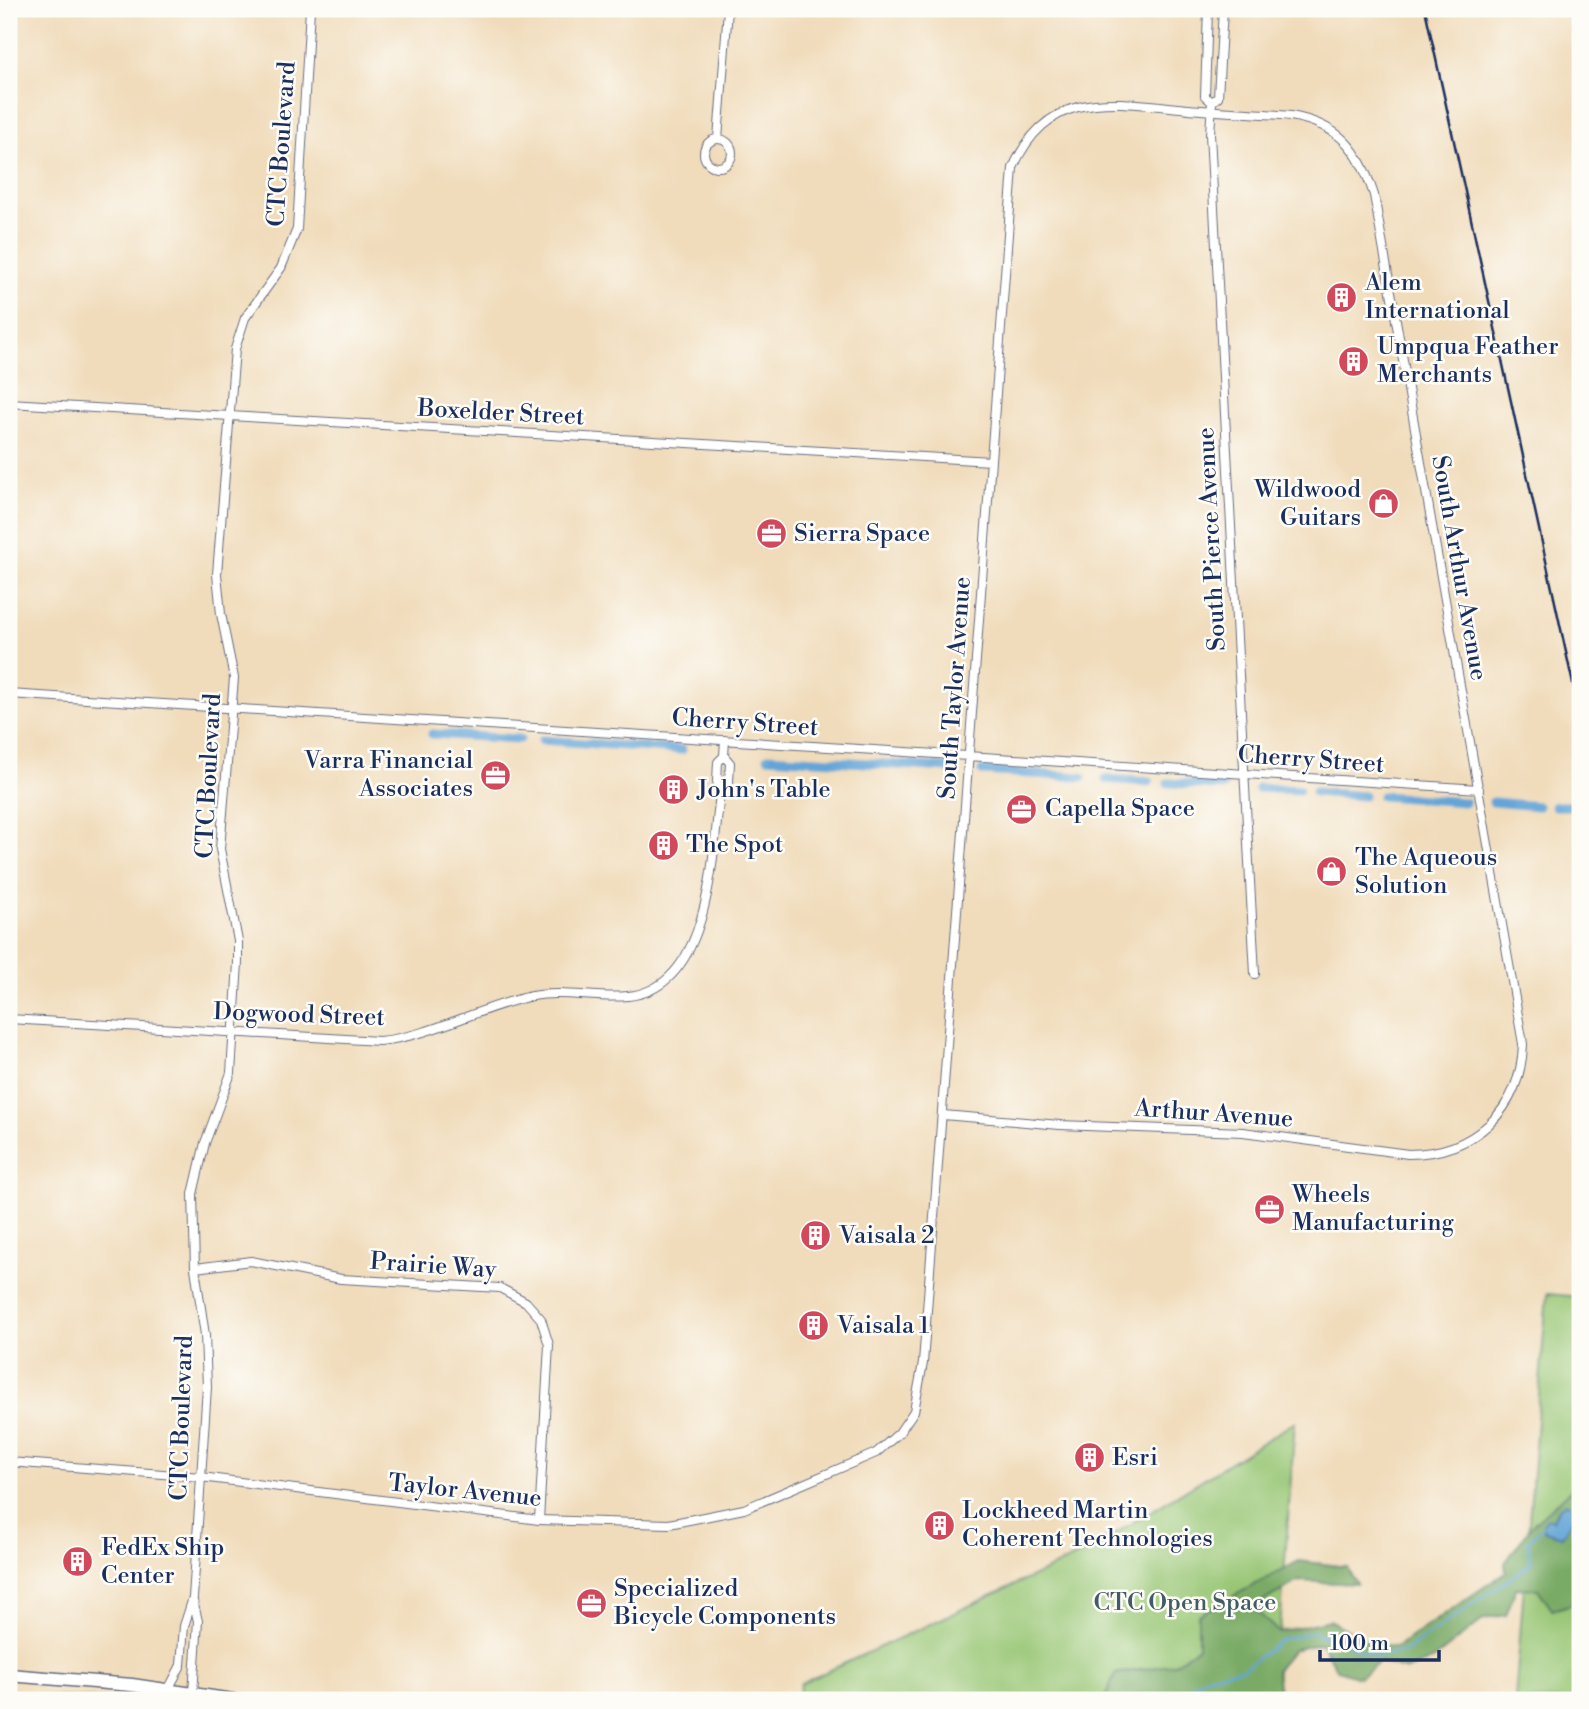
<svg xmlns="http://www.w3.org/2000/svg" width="1589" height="1709" viewBox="0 0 1589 1709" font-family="'Libre Bodoni',serif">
<rect width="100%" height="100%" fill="#fdfcf7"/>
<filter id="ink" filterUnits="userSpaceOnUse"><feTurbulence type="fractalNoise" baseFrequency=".0143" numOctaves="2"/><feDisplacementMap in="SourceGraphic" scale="14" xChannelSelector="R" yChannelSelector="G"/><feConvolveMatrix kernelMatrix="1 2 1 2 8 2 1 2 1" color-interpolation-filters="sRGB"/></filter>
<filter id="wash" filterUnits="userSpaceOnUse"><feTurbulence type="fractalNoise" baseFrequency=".00686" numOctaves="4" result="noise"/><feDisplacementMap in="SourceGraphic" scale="28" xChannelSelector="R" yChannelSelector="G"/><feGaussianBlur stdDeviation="1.57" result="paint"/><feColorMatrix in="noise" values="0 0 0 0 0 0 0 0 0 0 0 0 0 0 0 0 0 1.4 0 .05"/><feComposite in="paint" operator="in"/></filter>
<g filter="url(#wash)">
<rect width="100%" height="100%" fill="#f0dbba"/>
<path fill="#98c674" stroke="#5a7a69" stroke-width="2" d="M1547,1294l33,3v403h-65z
M1295,1422l-20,278h-476l1,-16 284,-131z
M9,1694l101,6h-101z"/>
<path fill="#7aab66" stroke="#4a6d62" stroke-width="2" d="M1575,1486h5v116l-28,8 -14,-21 -22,-1 -10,27 -22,4 -52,41 -25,10 -27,-8 -21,15 -22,-7 -16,-27 -28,7 -17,20 4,30h-176l11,-26 60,-10 23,-17v-32l101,-54 48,6 9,17 -57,-3 -46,26 25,25 51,-12 49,25 18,2 110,-75 -1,-9 27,-38z"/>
<path fill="#63a5d7" stroke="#3f6a9a" stroke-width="2" d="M1566,1503l14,8v4l-9,7 -9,14 -18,-5 -1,-7 4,-6 6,2 5,-11z"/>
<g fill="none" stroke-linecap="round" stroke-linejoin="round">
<path stroke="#63a5d7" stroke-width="2.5" d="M1569,1507l11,-9
M1116,1700l4,-2 17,2
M1146,1700l28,-3 33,-21 38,-8 36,-28 32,-8 62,23 29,-3 127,-88 -3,-22 16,-17"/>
<path stroke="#63a5d7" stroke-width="9" d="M432,734l88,5
M542,740l140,10
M768,757l180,11
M982,771l100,6
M1106,779l43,3
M1168,783l56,3
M1258,788l41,2
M1315,792l49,4
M1382,796l83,6
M1493,802l45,4
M1555,806h25"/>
</g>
</g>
<g filter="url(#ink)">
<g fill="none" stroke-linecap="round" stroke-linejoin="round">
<defs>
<path id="street" d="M1208,9l-3,87 7,6
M1223,9l-5,88 -6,5 -2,32 45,840
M704 153a14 14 0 1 1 28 0a14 14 0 1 1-28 0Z
M718,139l10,-130
M9,403l982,58
M9,694l1470,95
M721,788l8,-6 1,-19 -6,-7
M9,1019l370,22c54,-5 100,-34 153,-45 31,-6 64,3 96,0 83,-8 84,-141 92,-202l-3,-13 1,-19 6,-6 1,-16
M195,1268l56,-7 90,18 159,9 26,14 15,17 8,26 -10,175
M9,1462l192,15 338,43 130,4 75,-15 132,-56 23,-20 15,-22 9,-48 90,-1195c36,-82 102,-66 176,-59 34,3 68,4 102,7 49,9 68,33 83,79l149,849c-2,67 -50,110 -115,110l-165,-22 -183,-7 -117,-10
M168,1690l13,-25 3,-39 9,-28 14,-211 -2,-52 -10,-67 -2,-74 12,-51 26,-70 7,-110v-22l-18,-92 14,-171 -13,-64 -4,-40 18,-225 10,-31 36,-50 16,-39 13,-220
M193,1693l5,-72 -5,-20"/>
<path id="primary" d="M9,1675l123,10 101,15"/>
</defs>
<use href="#street" stroke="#666b7e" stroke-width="10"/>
<use href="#primary" stroke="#666b7e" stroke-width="15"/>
<use href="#street" stroke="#fff" stroke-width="8"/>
<use href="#primary" stroke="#fff" stroke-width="12"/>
<path stroke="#1b2f5e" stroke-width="2.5" d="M1425,9l155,707"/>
</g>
</g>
<defs>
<symbol id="building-disc" viewBox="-11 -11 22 22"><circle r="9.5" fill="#d1495b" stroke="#fdfcf7"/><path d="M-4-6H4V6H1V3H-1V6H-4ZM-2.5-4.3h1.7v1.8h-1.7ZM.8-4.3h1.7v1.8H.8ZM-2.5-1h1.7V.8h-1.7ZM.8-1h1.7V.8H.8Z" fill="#fff"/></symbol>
<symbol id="shop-disc" viewBox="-11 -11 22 22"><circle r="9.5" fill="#d1495b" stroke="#fdfcf7"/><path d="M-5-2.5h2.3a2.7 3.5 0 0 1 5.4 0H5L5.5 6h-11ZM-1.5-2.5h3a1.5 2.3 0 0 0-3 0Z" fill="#fff"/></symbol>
<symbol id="office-disc" viewBox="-11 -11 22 22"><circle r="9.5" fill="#d1495b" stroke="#fdfcf7"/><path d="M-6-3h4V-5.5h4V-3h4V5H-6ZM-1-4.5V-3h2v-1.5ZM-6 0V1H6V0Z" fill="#fff"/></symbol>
</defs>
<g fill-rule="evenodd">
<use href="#building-disc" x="1324" y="280" width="35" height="35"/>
<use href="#building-disc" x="1336" y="344" width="35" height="35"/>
<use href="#shop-disc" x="1366" y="486" width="35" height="35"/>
<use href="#office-disc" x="754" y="516" width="35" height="35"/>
<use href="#office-disc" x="478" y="758" width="35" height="35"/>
<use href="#building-disc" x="656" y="772" width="35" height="35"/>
<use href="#office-disc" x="1004" y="792" width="35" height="35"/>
<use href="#building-disc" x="646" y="828" width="35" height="35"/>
<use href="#shop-disc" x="1314" y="854" width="35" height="35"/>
<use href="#office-disc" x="1252" y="1192" width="35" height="35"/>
<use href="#building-disc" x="798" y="1218" width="35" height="35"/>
<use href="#building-disc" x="796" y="1308" width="35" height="35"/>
<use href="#building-disc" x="1072" y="1440" width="35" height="35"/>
<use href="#building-disc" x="922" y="1508" width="35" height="35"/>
<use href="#building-disc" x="60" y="1544" width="35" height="35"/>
<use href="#office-disc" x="574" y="1586" width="35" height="35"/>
</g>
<g text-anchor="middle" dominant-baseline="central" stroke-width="5" stroke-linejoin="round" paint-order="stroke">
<g font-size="24" fill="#1b2f5e" stroke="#fdfcf7">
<text transform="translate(282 144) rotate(-86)">CTC Boulevard</text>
<text transform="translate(501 413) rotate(3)">Boxelder Street</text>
<text transform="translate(1212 539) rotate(-93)">South Pierce Avenue</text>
<text transform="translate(1459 568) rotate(80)">South Arthur Avenue</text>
<text transform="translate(955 688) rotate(-86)">South Taylor Avenue</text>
<text transform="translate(745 723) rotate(4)">Cherry Street</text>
<text transform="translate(1311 760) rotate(4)">Cherry Street</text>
<text transform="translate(209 776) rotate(-87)">CTC Boulevard</text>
<text transform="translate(299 1015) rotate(2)">Dogwood Street</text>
<text transform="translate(1214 1114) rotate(4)">Arthur Avenue</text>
<text transform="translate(433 1266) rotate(4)">Prairie Way</text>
<text transform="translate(182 1418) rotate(-88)">CTC Boulevard</text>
<text transform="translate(465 1491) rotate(6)">Taylor Avenue</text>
</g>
<g font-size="24" fill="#1b2f5e" stroke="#fdfcf7" text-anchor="start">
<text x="1365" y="283">Alem<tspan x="1365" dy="28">International</tspan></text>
<text x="1377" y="347">Umpqua Feather<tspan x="1377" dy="28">Merchants</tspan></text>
<text x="1361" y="490" text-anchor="end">Wildwood<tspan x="1361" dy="28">Guitars</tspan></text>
<text x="794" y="534">Sierra Space</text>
<text x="473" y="761" text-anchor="end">Varra Financial<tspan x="473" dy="28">Associates</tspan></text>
<text x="697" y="790">John's Table</text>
<text x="1045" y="809">Capella Space</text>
<text x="686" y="845">The Spot</text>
<text x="1355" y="858">The Aqueous<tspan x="1355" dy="28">Solution</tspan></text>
<text x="1292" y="1195">Wheels<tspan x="1292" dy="28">Manufacturing</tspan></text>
<text x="839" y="1236">Vaisala 2</text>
<text x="837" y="1326">Vaisala 1</text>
<text x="1112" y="1458">Esri</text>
<text x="962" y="1511">Lockheed Martin<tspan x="962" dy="28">Coherent Technologies</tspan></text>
<text x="101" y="1548">FedEx Ship<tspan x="101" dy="28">Center</tspan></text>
<text x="614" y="1589">Specialized<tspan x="614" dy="28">Bicycle Components</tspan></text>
</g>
<g font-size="24" fill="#405c65" stroke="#fdfcf7">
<text x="1185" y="1603">CTC Open Space</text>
</g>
</g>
<rect width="1589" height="1709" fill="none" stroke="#fdfcf7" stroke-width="35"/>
<path d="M1320 1650v10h119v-10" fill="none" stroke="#1b2f5e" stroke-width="3.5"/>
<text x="1330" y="1650" font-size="21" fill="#1b2f5e" stroke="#fdfcf7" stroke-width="5" paint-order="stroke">100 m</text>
</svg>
